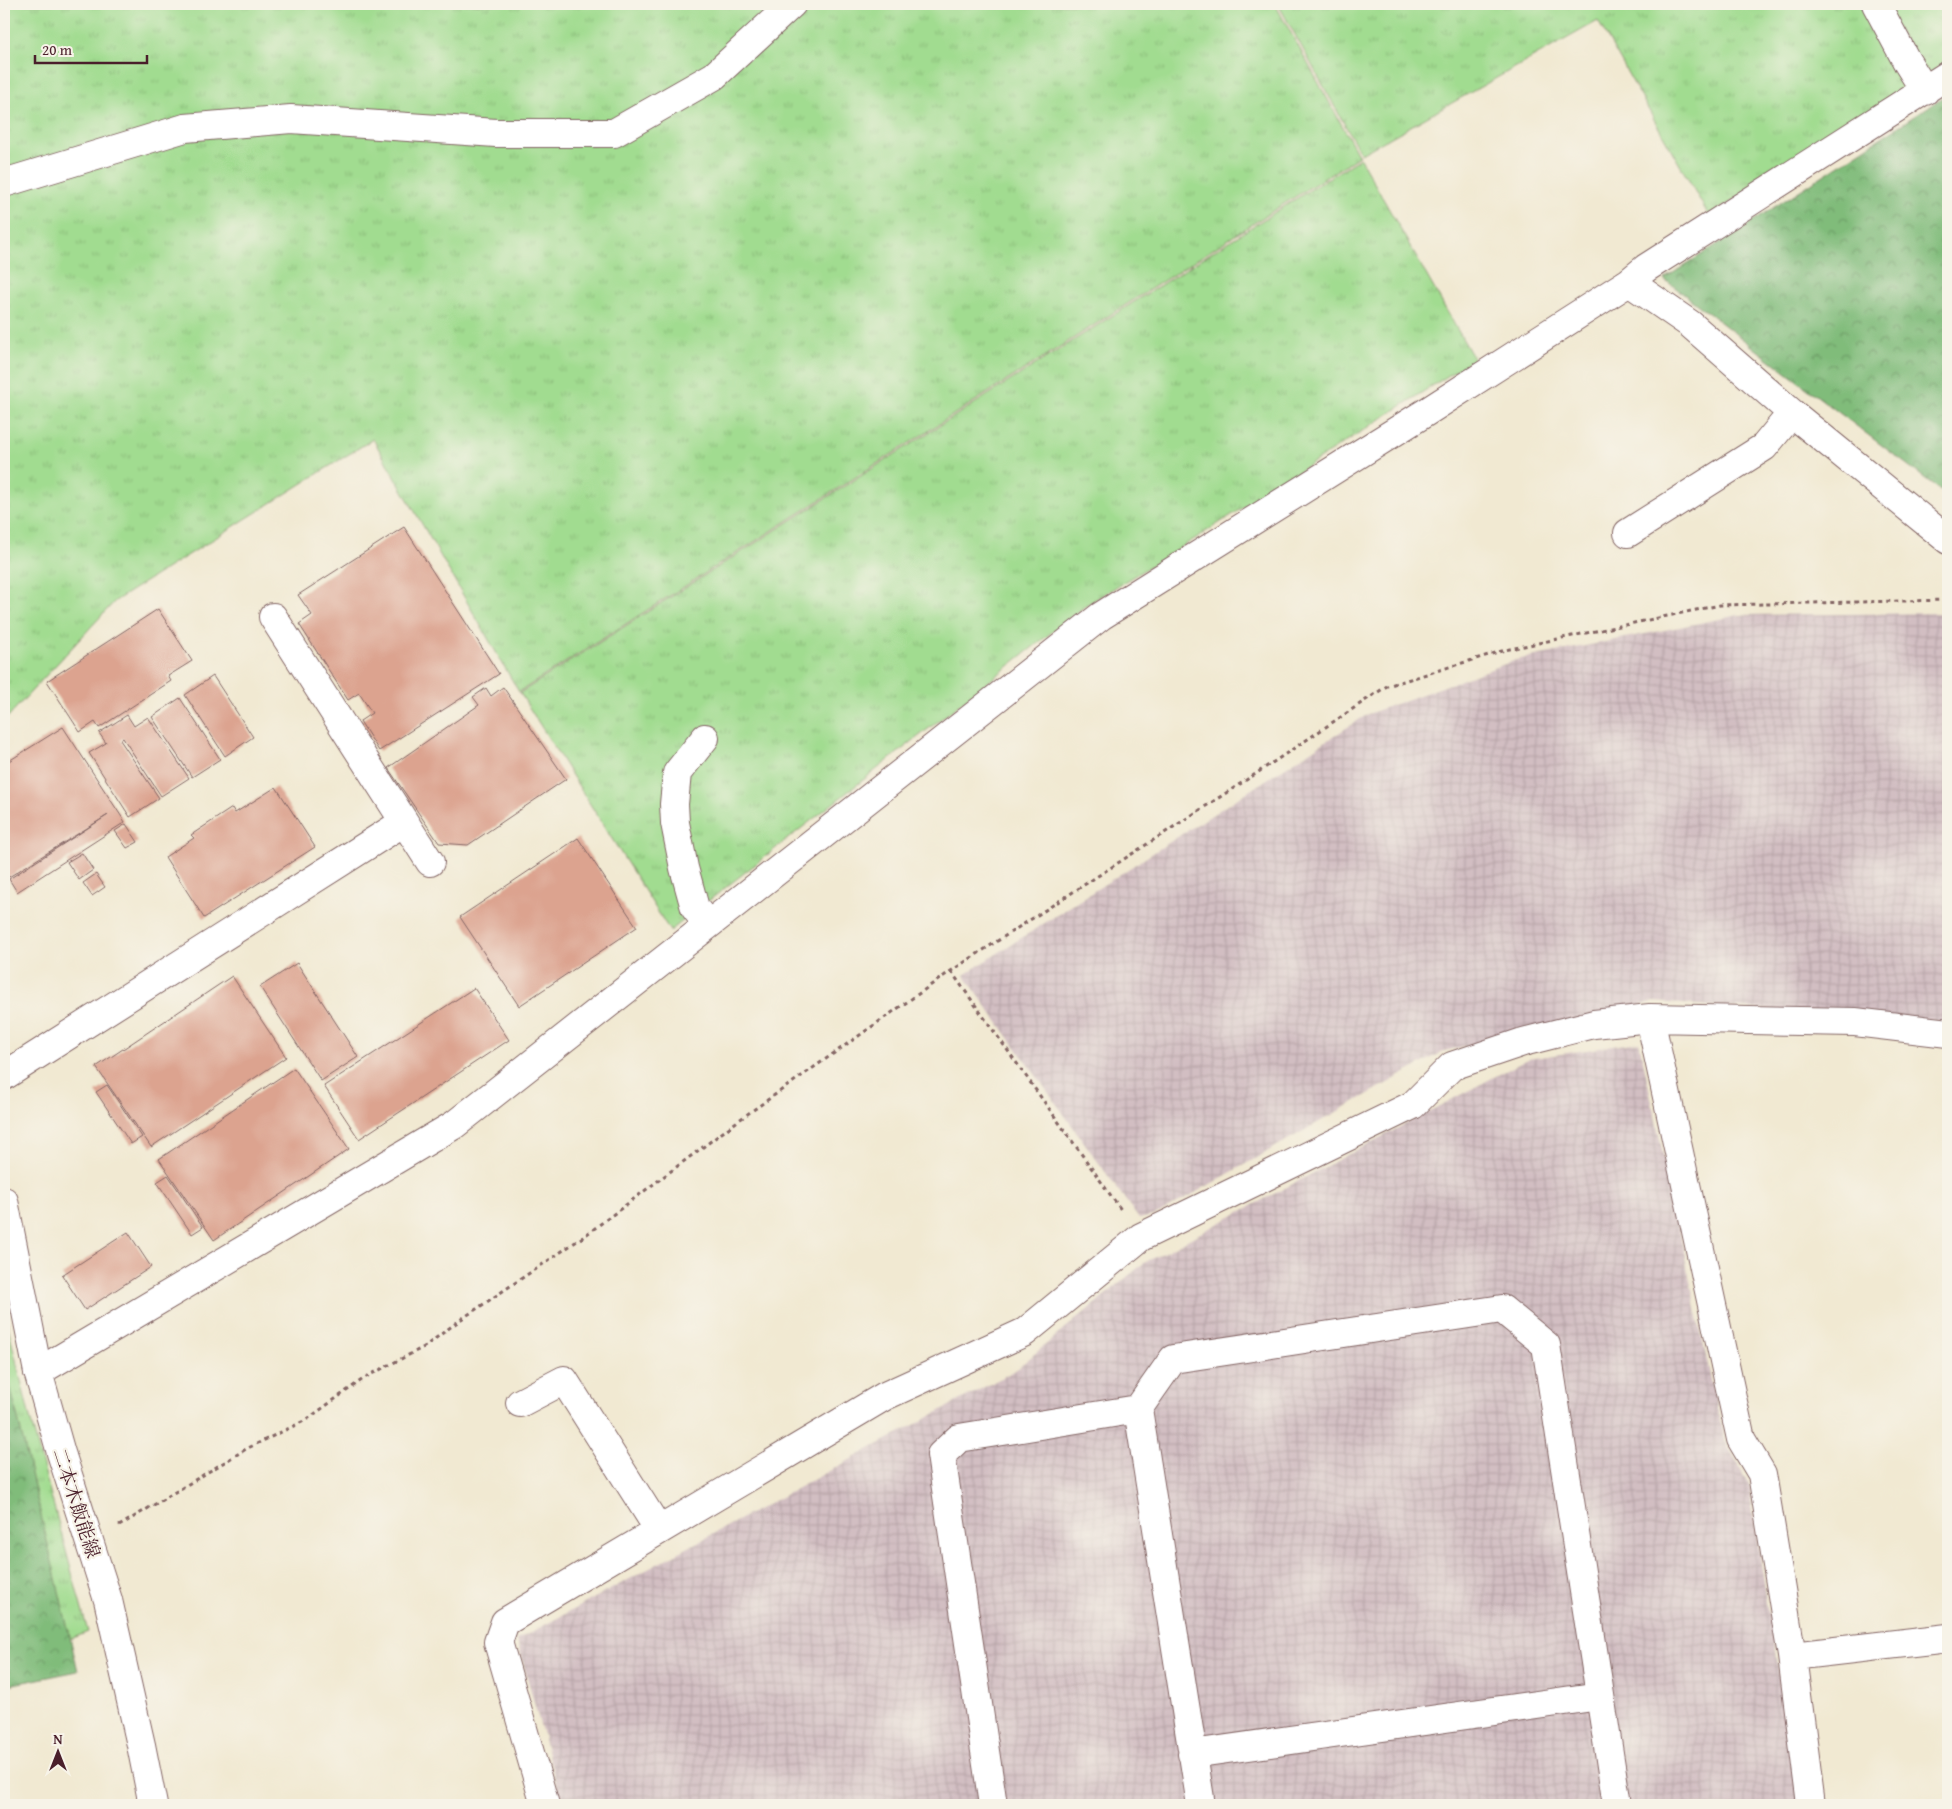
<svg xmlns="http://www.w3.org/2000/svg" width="1952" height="1809" viewBox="0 0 1952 1809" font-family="'Gentium Book Plus','Noto Serif JP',serif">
<defs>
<pattern id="industrial-grid" width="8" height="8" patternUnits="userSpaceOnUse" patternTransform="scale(1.25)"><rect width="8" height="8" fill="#d2bec2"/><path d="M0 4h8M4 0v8" fill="none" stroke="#b6a3a7"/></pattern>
<pattern id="grass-tufts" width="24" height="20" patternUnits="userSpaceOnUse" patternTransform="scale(1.25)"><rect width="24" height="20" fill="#a1dc90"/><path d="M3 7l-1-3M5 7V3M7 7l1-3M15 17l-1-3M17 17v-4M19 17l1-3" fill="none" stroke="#8cbc7c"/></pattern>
<pattern id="forest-crowns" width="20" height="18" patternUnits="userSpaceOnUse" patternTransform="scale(1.25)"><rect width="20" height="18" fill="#80bc7a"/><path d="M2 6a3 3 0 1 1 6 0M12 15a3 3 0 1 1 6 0" fill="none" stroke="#6b9864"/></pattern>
</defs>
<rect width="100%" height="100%" fill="#f7f3e8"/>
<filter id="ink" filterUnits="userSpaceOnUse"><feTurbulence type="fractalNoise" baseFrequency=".02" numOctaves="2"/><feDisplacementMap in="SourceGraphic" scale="10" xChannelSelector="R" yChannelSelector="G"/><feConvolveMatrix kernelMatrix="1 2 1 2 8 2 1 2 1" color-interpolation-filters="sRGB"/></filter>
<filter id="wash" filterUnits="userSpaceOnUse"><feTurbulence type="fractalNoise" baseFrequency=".0096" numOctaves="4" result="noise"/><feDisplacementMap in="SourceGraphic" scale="20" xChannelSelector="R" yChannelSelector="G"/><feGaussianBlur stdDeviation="1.12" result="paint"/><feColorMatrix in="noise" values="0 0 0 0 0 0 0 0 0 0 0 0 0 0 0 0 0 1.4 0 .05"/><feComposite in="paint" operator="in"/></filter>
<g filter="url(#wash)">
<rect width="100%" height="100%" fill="#f1e9d2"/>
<path fill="url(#industrial-grid)" d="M1948,613v409l-294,-20 -210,49 -288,164 -17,4 -175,-244 404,-261 148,-54 223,-45z
M1639,1042l85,398 24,41 51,324h-1237l-45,-165 497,-269 130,-108 384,-204z"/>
<path fill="url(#grass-tufts)" stroke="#767e5e" d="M4,4h1271l84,152 -840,536 -146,-253 -258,162 -111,120z
M1278,4h603l45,74 -217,138 -111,-195 -237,133z
M1882,4h66v57l-21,15z
M1360,158l114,201 -278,179 -108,66 -418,327 -150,-238z
M4,1310l26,108 58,214 -84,34z"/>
<path fill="url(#forest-crowns)" stroke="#656e52" d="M1948,94v402l-284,-217z
M4,1360l74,311 -74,15z"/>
<g id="blocks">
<path fill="#dca38f" d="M404,527l95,147 -120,77 -19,-30 12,-8 -13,-20 -11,7 -49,-76 13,-9 -14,-20z
M158,609l34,52 -24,15 3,5 -72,47 -4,-6 -15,10 -33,-51z
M213,676l40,61 -28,19 -40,-61z
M503,687l63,92 -98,66 -29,-2 -51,-75 91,-63 -6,-8 13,-9 5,8z
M180,698l40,61 -28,18 -40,-60z
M127,715l7,11 14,-9 41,61 -28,18 -38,-58 -3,2 39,58 -29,19 -41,-64 17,-10 -7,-10z
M63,727l62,95 -108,70 -8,-13 99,-64 -104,65v-116z
M276,787l39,60 -111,71 -39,-61 29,-19 -3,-3 41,-27 3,5z
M126,824l12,18 -11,6 -12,-17z
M578,838l59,89 -118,79 -59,-89z
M82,853l11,17 -14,10 -12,-18z
M96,874l9,13 -13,9 -9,-13z
M297,963l61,94 -37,24 -61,-94z
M232,976l54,81 -135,90 -55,-80z
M474,988l35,52 -150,99 -35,-53z
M294,1068l55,81 -135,91 -55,-81z
M107,1085l35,52 -11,7 -35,-52z
M168,1175l35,52 -11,7 -35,-52z
M128,1232l23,35 -66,43 -23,-35z"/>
</g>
</g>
<g filter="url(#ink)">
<use href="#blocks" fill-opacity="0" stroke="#846665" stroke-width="1"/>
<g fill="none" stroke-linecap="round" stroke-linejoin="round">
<defs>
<path id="minor" d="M1876,4l31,58 18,29
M4,183l181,-55 106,-9 205,14h118l100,-57 78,-72
M1629,282l61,42 102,89 156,127
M1628,533l136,-86 28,-34
M273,617l157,245
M705,738l-28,35 -3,31 1,19 9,45 11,40 13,17
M1650,1018l91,421 21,35 30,182 19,149
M4,1076l400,-254
M38,1372l416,-247 647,-509 327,-205 201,-129 17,-14 302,-193
M520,1403l44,-23 95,150
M1138,1409l63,396
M1792,1656l156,-18
M1192,1754l408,-58
M545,1805l-47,-163 7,-20 380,-226 140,-64 116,-95 272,-132 39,-39 71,-24 71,-18 56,-6 205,4 93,11
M993,1805l-52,-350 18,-17 179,-29 35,-50 329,-50 44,36 71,460"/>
<path id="major" d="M4,1201l34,171 23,81 47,147 33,145 12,60"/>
</defs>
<use href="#minor" stroke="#846665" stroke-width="30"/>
<use href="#major" stroke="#846665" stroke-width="30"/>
<path stroke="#846665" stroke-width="3" stroke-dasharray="4 4" stroke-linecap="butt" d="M951,971l171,240
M119,1526l127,-77 60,-29 60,-43 58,-30 36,-27 123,-83 156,-117 212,-149 306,-198 130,-87 118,-36 215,-45 228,-5"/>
<use href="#minor" stroke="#fff" stroke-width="28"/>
<use href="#major" stroke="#fff" stroke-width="28"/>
</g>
</g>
<g text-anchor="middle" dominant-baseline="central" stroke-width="4.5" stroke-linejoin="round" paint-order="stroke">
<g font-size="19" fill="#4a1f2b" stroke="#f7f3e8">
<text transform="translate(77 1503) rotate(72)">二本木飯能線</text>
</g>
</g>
<rect width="1952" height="1809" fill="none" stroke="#f7f3e8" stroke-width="20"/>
<g transform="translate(58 1752)" stroke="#f7f3e8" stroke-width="4" paint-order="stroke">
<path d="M0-4L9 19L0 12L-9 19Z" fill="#4a1f2b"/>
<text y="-8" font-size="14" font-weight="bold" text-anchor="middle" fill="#4a1f2b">N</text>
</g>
<path d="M35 55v8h112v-8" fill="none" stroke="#4a1f2b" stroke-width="2.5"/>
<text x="42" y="55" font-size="15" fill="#4a1f2b" stroke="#f7f3e8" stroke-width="4" paint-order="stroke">20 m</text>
</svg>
